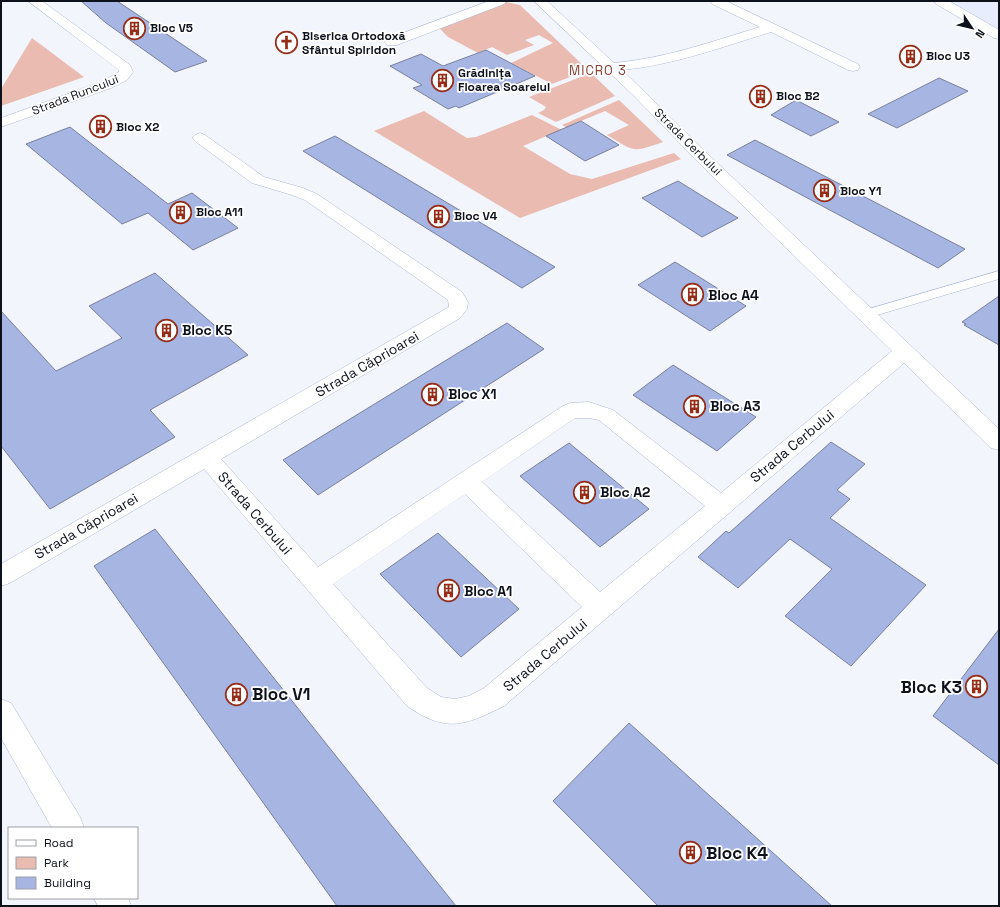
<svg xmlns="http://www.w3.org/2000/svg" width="1000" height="907" viewBox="0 0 1000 907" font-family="'Space Grotesk',sans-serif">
<rect width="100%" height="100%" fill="#f3f5fc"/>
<path fill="#e8edfd" d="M940,1h59v34z"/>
<path fill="#eabbb0" d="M506,2l14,3 68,65 -36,14 -41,-21 42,-20 -14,-8 -14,5 9,5 -27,10 -15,-8 -14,6 -30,-16 -8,-8 5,-5z
M32,38l52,39 -83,29v-17z
M591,73l24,23 -59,26 -18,-9 6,-3 2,-3 -17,-10z
M619,100l44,42c-31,11 -28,10 -56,-7l22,-10 -24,-14 -31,13 3,9 -15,-8z
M424,111l38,24 5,3 9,-1 56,-22 40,20 -6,3 -10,-6 -33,14 47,28 22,5 82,-26 7,6 -161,59 -146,-87z"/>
<path fill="#a6b5e2" stroke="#78819f" d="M81,1h36l90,60 -32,11 -69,-49z
M486,50l49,26 -76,32 -3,-2 -8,3 -35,-21 9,-3 -32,-19 31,-12 22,12z
M939,78l29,13 -71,37 -29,-14z
M796,100l43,22 -28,14 -40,-21z
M581,121l38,24 -34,16 -39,-25z
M70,127l98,77 24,-11 46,35 -45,22 -45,-37 -26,11 -96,-80z
M335,136l220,131 -33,21 -219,-137z
M755,140l210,109 -27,19 -211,-113z
M678,181l60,37 -36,19 -60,-39z
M675,262l71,44 -36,25 -72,-46z
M155,273l93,82 -98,55 25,27 -125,72 -49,-63v-135l55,60 66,-33 -33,-32z
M999,296v49l-35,-20 2,-1 -4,-2z
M507,323l37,26 -226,146 -35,-35z
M673,365l83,52 -39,34 -84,-56z
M831,442l34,22 -28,26 13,9 -20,19 96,67 -75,81 -66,-50 47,-47 -42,-30 -52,49 -40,-31 28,-26 3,2z
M569,443l80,66 -49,38 -80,-71z
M155,529l169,212 132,165h-119l-243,-340z
M438,533l81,76 -58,48 -81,-83z
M999,629v136l-66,-49z
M629,723l203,183h-174l-105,-105z"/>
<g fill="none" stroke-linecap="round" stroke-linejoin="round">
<defs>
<path id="lane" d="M999,271v8l-132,39 -5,-1 -1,-3 1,-3z"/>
<path id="street" d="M28,1h14l88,64 3,7 -6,8 -16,8 -110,39v-9l100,-36 18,-10v-2z
M489,1h17l-2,3 -107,41h-10l-2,-3 2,-3z
M534,1h13l67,62c53,-5 96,-21 146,-36l-48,-23 -2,-3h16l132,63 2,3 -2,3 -5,1 -5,-1 -77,-38c-49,15 -97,33 -149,38l92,90 285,269v21l-8,-2 -87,-85 -400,343c-40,20 -58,27 -97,0l-203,-237 -194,114 -9,3v-22l448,-257 -1,-7 -143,-100 -13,-5 -40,-12 -57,-42 -3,-3 3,-3 5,-2 5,2 59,42 39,11 14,6 145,98 6,10 -1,7 -7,9 -239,141 97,108 245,-161 7,-3 19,-1 24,8 108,83 171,-142 -190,-185 -68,-70zM575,418h14l10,2 106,86 -105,86 -118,-110zM465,494l117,113 -98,81 -15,8 -14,3 -14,-2 -14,-9 -94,-104z"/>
<path id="secondary" d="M1,699l10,4 69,114 4,11h-32l-51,-90z
M94,898h34l3,8h-33z"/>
<path id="primary" d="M934,1h15l50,29v9l-5,-1 -58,-34z"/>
</defs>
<use href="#lane" stroke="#adb8d7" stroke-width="1"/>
<use href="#street" stroke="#adb8d7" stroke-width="1"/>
<use href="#secondary" stroke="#adb8d7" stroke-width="1"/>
<use href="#primary" stroke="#adb8d7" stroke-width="1"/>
<use href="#lane" fill="#fff" fill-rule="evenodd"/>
<use href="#street" fill="#fff" fill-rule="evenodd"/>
<use href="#secondary" fill="#fff" fill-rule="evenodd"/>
<use href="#primary" fill="#fff" fill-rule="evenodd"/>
</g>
<defs>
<symbol id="building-ring" viewBox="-11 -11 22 22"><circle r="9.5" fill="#fff" stroke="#962d18" stroke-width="1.5"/><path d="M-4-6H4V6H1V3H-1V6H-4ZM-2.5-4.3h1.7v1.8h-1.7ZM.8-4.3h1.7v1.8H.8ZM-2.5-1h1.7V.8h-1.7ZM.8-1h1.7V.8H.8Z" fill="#962d18"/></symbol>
<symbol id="church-ring" viewBox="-11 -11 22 22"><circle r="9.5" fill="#fff" stroke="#962d18" stroke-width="1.5"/><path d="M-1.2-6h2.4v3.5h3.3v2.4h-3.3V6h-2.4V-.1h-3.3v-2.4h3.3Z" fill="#962d18"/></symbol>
</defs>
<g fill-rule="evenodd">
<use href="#building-ring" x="122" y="16" width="25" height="25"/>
<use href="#church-ring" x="274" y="30" width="25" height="25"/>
<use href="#building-ring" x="898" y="44" width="25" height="25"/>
<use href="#building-ring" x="430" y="68" width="25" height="25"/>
<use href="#building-ring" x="748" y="84" width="25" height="25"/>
<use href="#building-ring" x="88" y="114" width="25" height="25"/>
<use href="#building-ring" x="812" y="178" width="25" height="25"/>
<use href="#building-ring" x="168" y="200" width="25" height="25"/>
<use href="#building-ring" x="426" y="204" width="25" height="25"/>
<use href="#building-ring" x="680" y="282" width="25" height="25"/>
<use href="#building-ring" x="154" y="318" width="25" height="25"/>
<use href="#building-ring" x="420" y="382" width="25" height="25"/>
<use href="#building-ring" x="682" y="394" width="25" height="25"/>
<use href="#building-ring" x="572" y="480" width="25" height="25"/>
<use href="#building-ring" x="436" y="578" width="25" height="25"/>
<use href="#building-ring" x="964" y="674" width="25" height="25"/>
<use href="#building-ring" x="224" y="682" width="25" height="25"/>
<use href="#building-ring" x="678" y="840" width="25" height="25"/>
</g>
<g text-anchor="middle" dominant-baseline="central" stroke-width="3.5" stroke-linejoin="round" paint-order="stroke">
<g font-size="12" font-weight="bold" fill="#0d111c" stroke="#fff" text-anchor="start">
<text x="150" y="28">Bloc V5</text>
<text x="302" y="36">Biserica Ortodoxă<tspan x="302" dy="14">Sfântul Spiridon</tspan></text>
<text x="926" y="56">Bloc U3</text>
<text x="458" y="73">Grădinița<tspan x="458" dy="14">Floarea Soarelui</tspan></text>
<text x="776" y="96">Bloc B2</text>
<text x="116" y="127">Bloc X2</text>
<text x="840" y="191">Bloc Y1</text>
<text x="196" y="212">Bloc A11</text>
<text x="454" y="216">Bloc V4</text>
</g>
<g font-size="12" fill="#0d111c" stroke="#fff">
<text transform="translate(75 95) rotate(-21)">Strada Runcului</text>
<text transform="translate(688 142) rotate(45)">Strada Cerbului</text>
</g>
<g font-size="13" letter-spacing="1" fill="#853f30" stroke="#fff">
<text x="598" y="70">MICRO 3</text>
</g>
<g font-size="14" font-weight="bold" fill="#0d111c" stroke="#fff" text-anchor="start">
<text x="708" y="295">Bloc A4</text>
<text x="182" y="330">Bloc K5</text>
<text x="448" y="394">Bloc X1</text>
<text x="710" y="406">Bloc A3</text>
<text x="600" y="492">Bloc A2</text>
<text x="464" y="591">Bloc A1</text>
</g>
<g font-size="14" fill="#0d111c" stroke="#fff">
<text transform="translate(367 364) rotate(-30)">Strada Căprioarei</text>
<text transform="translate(792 446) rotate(-40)">Strada Cerbului</text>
<text transform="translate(255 513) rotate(49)">Strada Cerbului</text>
<text transform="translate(86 526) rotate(-30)">Strada Căprioarei</text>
<text transform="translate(545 655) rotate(-40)">Strada Cerbului</text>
</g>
<g font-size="17" font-weight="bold" fill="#0d111c" stroke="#fff" text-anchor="start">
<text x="962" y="687" text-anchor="end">Bloc K3</text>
<text x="252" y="694">Bloc V1</text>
<text x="706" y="853">Bloc K4</text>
</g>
</g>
<rect width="1000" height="907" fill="none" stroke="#0d111c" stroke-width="4"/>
<rect x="8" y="827" width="130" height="72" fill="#ffffff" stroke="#9ea0a4"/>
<rect x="16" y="840" width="20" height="6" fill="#ffffff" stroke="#9ea0a4"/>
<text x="44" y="847" font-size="12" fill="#0d111c">Road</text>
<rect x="16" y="857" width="20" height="12" fill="#eabbb0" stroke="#9ea0a4"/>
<text x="44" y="867" font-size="12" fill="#0d111c">Park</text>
<rect x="16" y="877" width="20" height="12" fill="#a6b5e2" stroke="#9ea0a4"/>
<text x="44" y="887" font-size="12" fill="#0d111c">Building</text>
<g transform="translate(972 28) rotate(125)" stroke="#ffffff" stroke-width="3" paint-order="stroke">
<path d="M0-3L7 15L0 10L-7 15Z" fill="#0d111c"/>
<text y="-6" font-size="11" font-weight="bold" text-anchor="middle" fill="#0d111c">N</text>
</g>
</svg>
